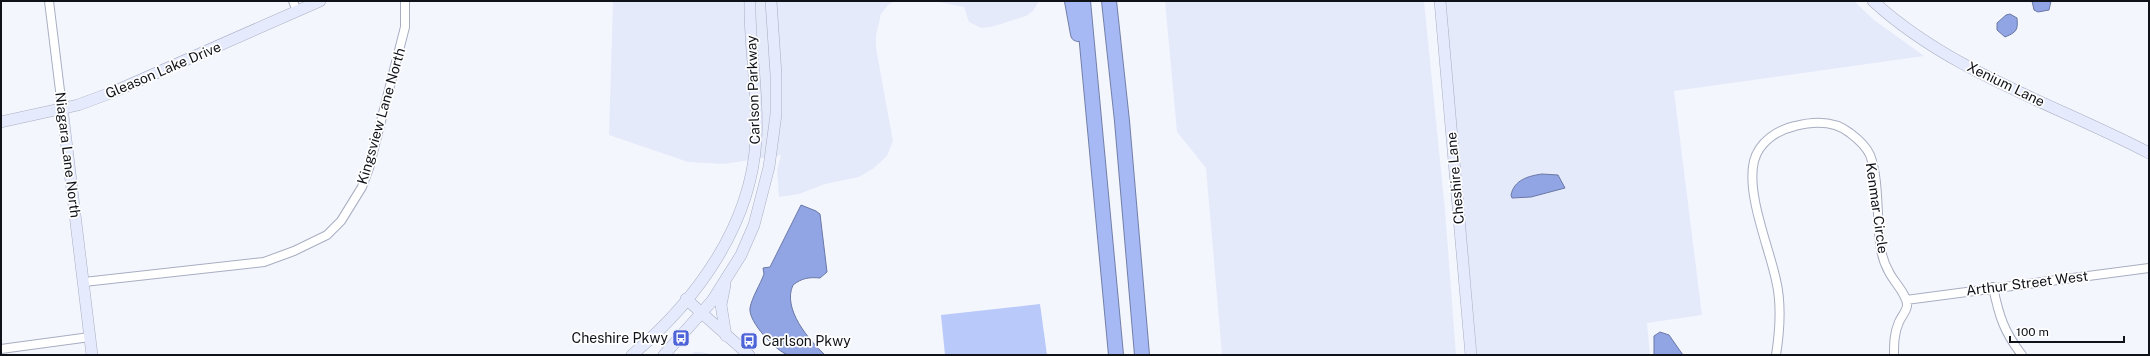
<svg xmlns="http://www.w3.org/2000/svg" width="2150" height="356" viewBox="0 0 2150 356" font-family="'Public Sans',sans-serif">
<rect width="100%" height="100%" fill="#f4f6fe"/>
<path fill="#e5eafa" d="M613,1h282l-7,4 -7,9 -5,22v12l17,93 -6,15 -13,12 -15,9 -34,7 -26,10 -20,3 -2,-27 4,-15 -57,9 -36,-2 -79,-27z
M934,1h105l-6,10 -7,5 -35,11 -10,1 -12,-6 -5,-15z
M1165,1h259l21,209 11,145h-234l-16,-187 -29,-36z
M1445,1h409l20,19 50,36 -250,35 28,224 -55,8 3,32h-173z
M694,352h7l15,3h-26z"/>
<path fill="#b9c9fa" d="M1040,304l7,51h-102l-4,-40z"/>
<path fill="#91a4e3" stroke="#6a78a6" d="M2032,1h19l-2,9 -11,2 -4,-2z
M2010,14l7,4c1,12 0,14 -12,19l-8,-7v-7l9,-8z
M1542,174l16,1 7,13 -34,9 -19,1 -1,-3c3,-15 17,-19 31,-21z
M801,205l15,6 4,3 7,58 -7,6c-11,-1 -18,0 -27,7 -11,24 16,55 32,70 -11,0 -27,1 -37,0 -12,-4 -40,-33 -38,-47 2,-11 10,-23 14,-34l-1,-6 7,-1z
M1660,332l9,3 14,20h-29v-19z"/>
<g fill="none" stroke-linecap="round" stroke-linejoin="round">
<defs>
<path id="street" d="M49,1l13,106
M293,1l4,10
M84,282l180,-20 30,-11 33,-16 14,-14 21,-34 7,-19 36,-141v-26
M1993,287c6,29 11,45 29,68
M1906,300l243,-32
M1,349l89,-12
M1776,355c4,-25 6,-50 0,-75 -7,-33 -30,-86 -22,-119 5,-19 23,-31 41,-35 19,-5 39,-6 55,7 8,6 16,13 20,22 10,26 6,66 11,94 1,7 4,16 8,23 4,9 19,23 18,34 -1,6 -6,11 -8,16 -5,11 -5,22 -5,33"/>
<path id="secondary" d="M1440,1l31,354
M1873,1c77,71 184,104 276,152
M62,107l30,248
M1,122l77,-17 35,-13 207,-91
M725,285l-4,20 5,31
M686,299l63,56
M632,355c64,-54 119,-129 124,-215 3,-46 -7,-93 -6,-139
M664,355l48,-54 29,-46 13,-30 15,-58 7,-53v-39l-5,-74"/>
<path id="highway" d="M1072,1l6,33
M1083,1l33,354
M1109,1l13,120 20,234"/>
</defs>
<use href="#street" stroke="#a8aec1" stroke-width="10"/>
<use href="#secondary" stroke="#a8aec1" stroke-width="12"/>
<use href="#highway" stroke="#727fa7" stroke-width="16"/>
<use href="#street" stroke="#fff" stroke-width="8"/>
<use href="#secondary" stroke="#e5eafc" stroke-width="11"/>
<use href="#highway" stroke="#a7b9f4" stroke-width="14"/>
</g>
<defs>
<symbol id="bus-square" viewBox="-11 -11 22 22"><rect x="-9" y="-9" width="18" height="18" rx="4" fill="#4d63d8" stroke="#fff"/><path d="M-5-6H5V4H4V6H2V4H-2V6H-4V4H-5ZM-3.5-4V0h7V-4ZM-3.5 1.2v1.5H-2V1.2ZM2 1.2v1.5H3.5V1.2Z" fill="#fff"/></symbol>
</defs>
<g fill-rule="evenodd">
<use href="#bus-square" x="671" y="328" width="20" height="20"/>
<use href="#bus-square" x="739" y="331" width="20" height="20"/>
</g>
<g text-anchor="middle" dominant-baseline="central" stroke-width="3.5" stroke-linejoin="round" paint-order="stroke">
<g font-size="14" fill="#101219" stroke="#fff">
<text transform="translate(163 70) rotate(-23)">Gleason Lake Drive</text>
<text transform="translate(2006 84) rotate(26)">Xenium Lane</text>
<text transform="translate(753 90) rotate(-92)">Carlson Parkway</text>
<text transform="translate(381 116) rotate(-74)">Kingsview Lane North</text>
<text transform="translate(68 155) rotate(83)">Niagara Lane North</text>
<text transform="translate(1455 178) rotate(-95)">Cheshire Lane</text>
<text transform="translate(1877 208) rotate(82)">Kenmar Circle</text>
<text transform="translate(2027 283) rotate(-7)">Arthur Street West</text>
</g>
<g font-size="14" fill="#101219" stroke="#fff" text-anchor="end">
<text x="668" y="338">Cheshire Pkwy</text>
<text x="762" y="341" text-anchor="start">Carlson Pkwy</text>
</g>
</g>
<rect width="2150" height="356" fill="none" stroke="#101219" stroke-width="4"/>
<path d="M2010 336v6h114v-6" fill="none" stroke="#101219" stroke-width="2"/>
<text x="2016" y="336" font-size="12" fill="#101219" stroke="#ffffff" stroke-width="3" paint-order="stroke">100 m</text>
</svg>
